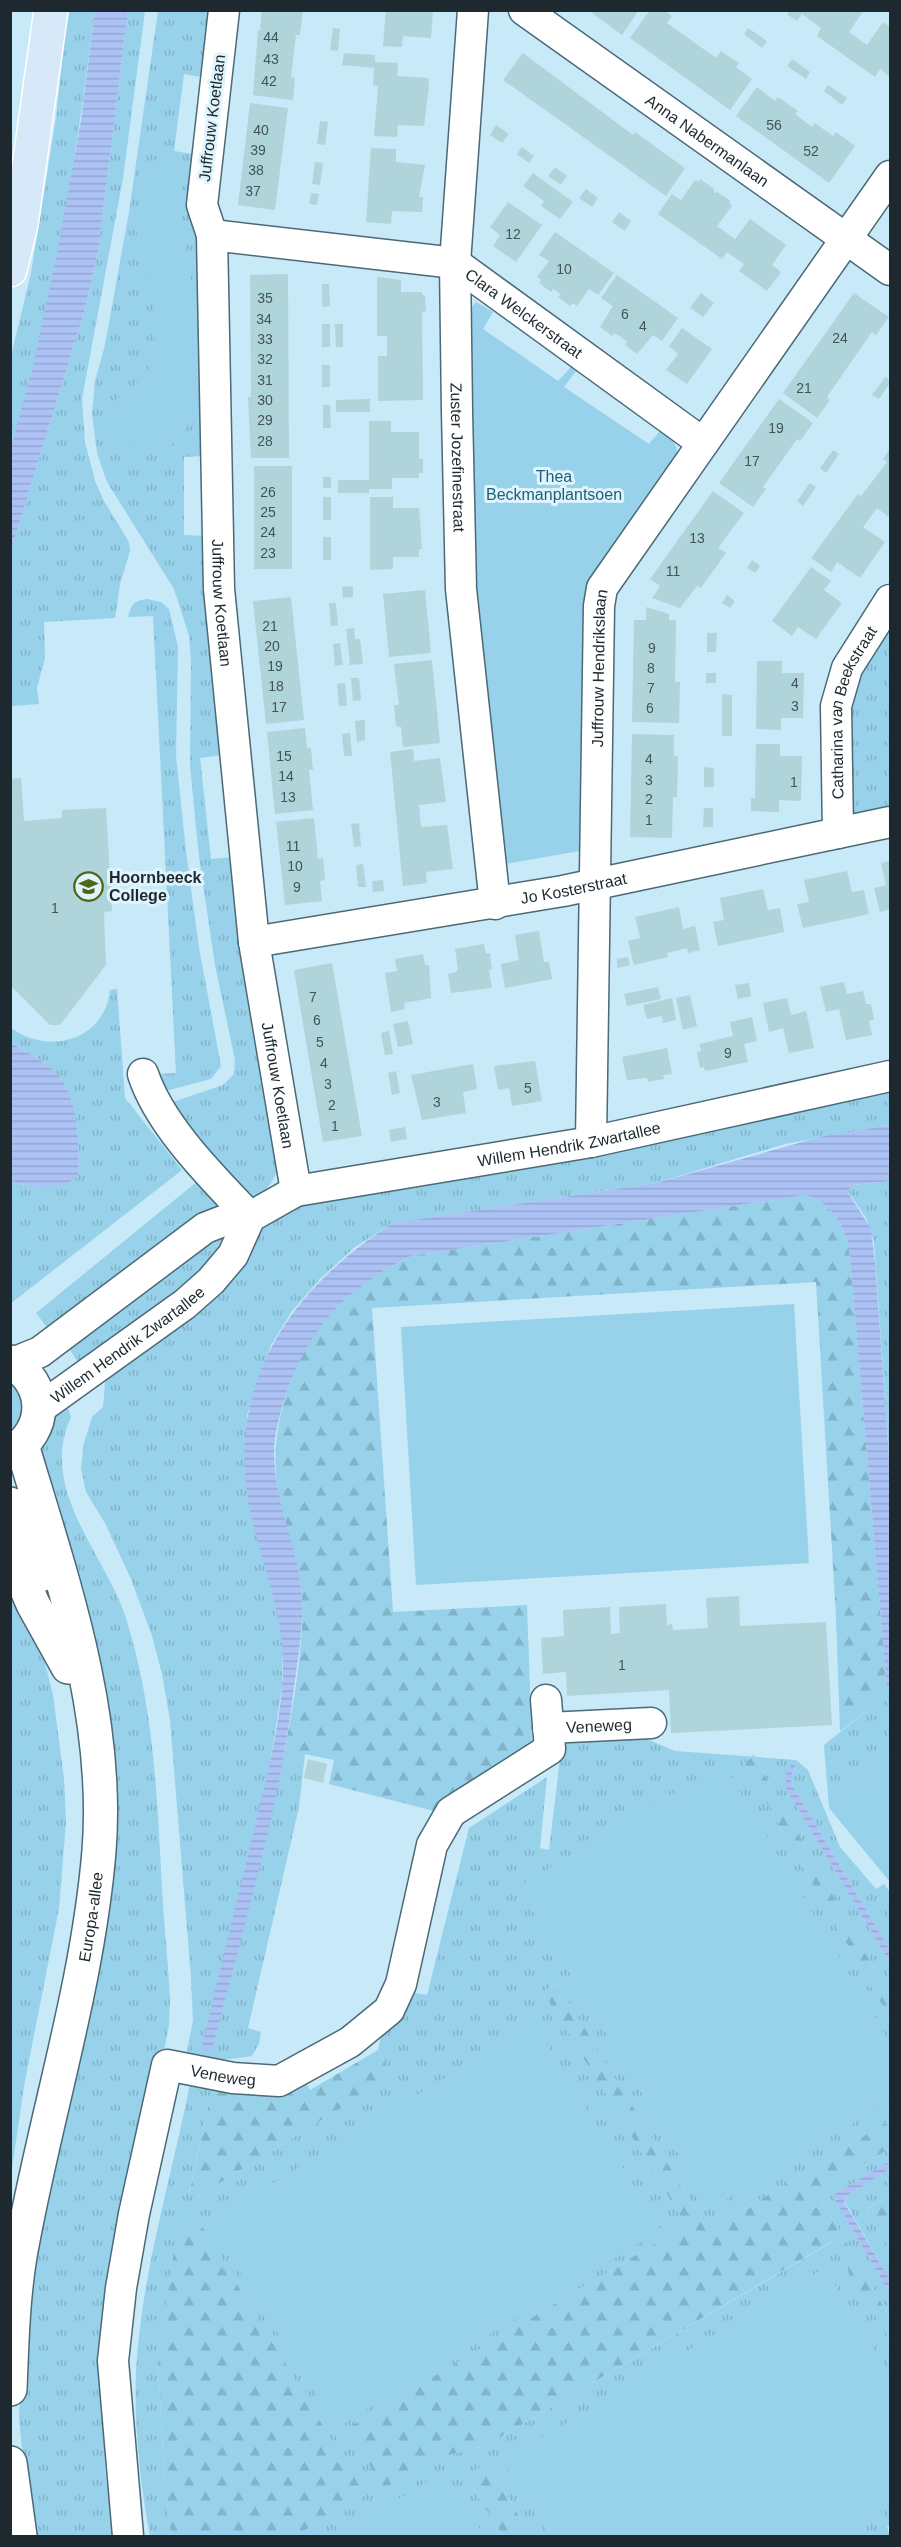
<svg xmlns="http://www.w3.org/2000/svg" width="901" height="2547" viewBox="0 0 901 2547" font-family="Arial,sans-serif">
<defs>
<pattern id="grass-tufts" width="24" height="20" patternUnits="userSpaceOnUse" patternTransform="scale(1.5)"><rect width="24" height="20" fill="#97d1ea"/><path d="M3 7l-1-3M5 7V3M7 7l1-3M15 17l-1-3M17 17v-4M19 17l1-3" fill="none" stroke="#82b3c9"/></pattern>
<pattern id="forest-firs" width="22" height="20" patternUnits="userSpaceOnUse" patternTransform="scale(1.5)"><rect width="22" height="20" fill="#97d1ea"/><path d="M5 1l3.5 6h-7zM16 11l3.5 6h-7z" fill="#82b3c9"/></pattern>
<pattern id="water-rules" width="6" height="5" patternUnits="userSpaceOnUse" patternTransform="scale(1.5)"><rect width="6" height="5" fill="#acc2f5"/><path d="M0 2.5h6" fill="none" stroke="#94a7d2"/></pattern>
</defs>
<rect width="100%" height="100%" fill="#c7e9f8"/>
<path fill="url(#grass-tufts)" d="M67,11h28c-19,146 -41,294 -84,436v-91l20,-83 25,-155z
M128,11h17l-22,167 -41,221 3,43 10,39 9,20 25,41 1,9 -10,33 -5,34 -71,4 1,36 -8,30 2,16 -28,2v-156l74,-241 13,-57z
M158,11h58l-9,67 -23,-4 -10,77 24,4 5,92 2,209 -21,1v78l22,1 17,219 -23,3 11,101 23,-2 44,309c-4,16 -11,25 -26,33l-8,-3 -74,-93 53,-18 11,-11 1,-14 -20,-95 -16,-108 -9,-91 1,-104 -2,-26 -15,-47 -67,-107 -10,-29 -5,-39 3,-33 10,-36 24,-133z
M147,599l14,3 8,7 9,38 -2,109 10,95 13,97 22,118 -10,13 -50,13 -4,-18 19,-1 -23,-457 -25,1c4,-13 5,-16 19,-18z
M890,614v198l-33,7 -8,-4 -1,-124z
M117,989l8,109 57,72 -172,134 1,-124c22,10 47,9 67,-4 2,-33 1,-82 -25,-106 -12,-11 -29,-19 -42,-28l-1,-15c37,29 95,14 100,-37z
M890,1092v33l-105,19 -129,39 -263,40 -38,24 -34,31 -29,33 -21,34 -24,70 36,222 -1,50 -12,77 -58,286 73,-300 20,4 -6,53 -51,221 13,4 -2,12 -7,12 -37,5 -29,-5 7,-36 -2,-42 -21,-258 -8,-46 -10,-38 -21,-57 -25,-54 -20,-33 -5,-24 3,-25 8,-26 11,-10 3,-35 168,-155 18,-12 407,-70z
M199,1180l20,27 -167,127 -16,-21z
M890,1181v289l-16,-228 -8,-24 -19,-28 7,-5z
M226,1233l-2,23 -141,112 -19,-26 92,-67z
M10,1383c17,17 16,34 0,51z
M67,1405l4,12c-33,71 32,135 54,198 29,90 32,181 37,274 2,36 6,73 8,109l-1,27 -66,345 2,100 9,66h-84l-11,-119 6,-109 82,-410 -67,-436c1,-28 2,-40 27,-57z
M11,1568l32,87 10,40 11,84 2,43 -7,86 -35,178 -13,89z
M890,1686v70l-61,52 -5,-63 46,-37z
M637,1735l38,16 121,9 12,10 32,77 36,42 8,-5 6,8v58l-98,-165 -1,-9 5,-10 -2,-2 -8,25 104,174v34l-136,-242 -10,9 146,255v101l-181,111 -153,-248 -12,9 142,233 -337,203 34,59 66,-32 40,-11 343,-202 58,98v185l-3,2 3,9h-359l-44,-73 -21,14 37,59h-208l70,-41 -207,-132 6,108 7,65h-21c-10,-53 -16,-110 -14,-164 5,-97 35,-192 54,-288l23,1 -24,108 8,4 196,-121 -15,-26 4,-18 26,-40 19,3 42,-167 78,-51 -7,71 9,2 13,-108 9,-4z
M890,2148v46l-24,16 24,40v30l-45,-78 3,-7 40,-25 2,-7 -54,30 -1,7 55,94v24l-72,-125z"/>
<path fill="url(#forest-firs)" d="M805,1195c26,8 35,25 44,50l38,445 -17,18 -30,23 -4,-115 -20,-334 -444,26 21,304 134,-7 5,141 -98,65 -105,-27 5,-24 -49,-10c8,-46 19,-103 17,-149 -1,-38 -18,-74 -24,-111 -11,-56 14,-134 52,-178 21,-24 53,-42 81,-56z
M754,1755l136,242v22l-146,-255z
M557,1983l152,248 181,-111v28l-72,45 72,125v22l-59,-98 -342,202 -40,11 -66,33 -35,-60 338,-203 -143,-233z
M378,2050l15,26 -196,121 -8,-3 24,-109 89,-10 8,15z
M890,2194v56l-24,-40z
M195,2215l170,280 -70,41h-124l-7,-65 -6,-108 19,-133z
M487,2463l44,73h-28l-37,-59z"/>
<path fill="#97d1ea" d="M167,166l11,5v53l11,36 4,35v111l-6,21 -11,15 -9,5 -43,-2 -15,-18 -3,-16c16,-21 44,-29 48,-59 3,-24 -1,-51 -7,-74 -4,-13 -11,-26 -10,-40 0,-23 6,-65 30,-72z
M476,302l17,10 -10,17 75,52 13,-14 5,4 -12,16 85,57 11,-13c14,9 19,14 17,31l-76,107 -16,281 -86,15 -33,-376 3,-179z
M794,1304l15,259 -393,22 -15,-258z
M890,1756v126l-61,-74z
M723,1763l167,279v59l-179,108 -193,-322z
M534,2023l127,207 -324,198 -128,-206z
M825,2268l65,108v131l-49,29h-292l-46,-75z
M445,2471l39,65h-148z"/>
<path fill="url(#water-rules)" d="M95,11h33l-30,241 -13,57 -74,241v-103l22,-81 24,-112 24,-134z
M10,1042c14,9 31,17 43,28 26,23 27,74 25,106 -17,15 -48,13 -67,4z
M890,1125v56l-36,4 -7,6 24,38 4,34 15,208v215l-3,4 -38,-445c-9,-25 -18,-42 -44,-50l-394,61c-76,37 -113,85 -133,167 -16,61 22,118 24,178 1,29 -4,58 -8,86 -14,123 -52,243 -82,363l-8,1 -2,-5c16,-67 32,-135 49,-203 12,-51 26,-102 31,-155 6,-67 -17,-111 -31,-173 -28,-128 37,-225 142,-292l263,-40 164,-46z
M792,1764l4,1 -5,11 1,9 98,165v13l-104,-174v-16z
M887,2163l3,2 -2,5 -40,25 -4,7 46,78v14l-55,-94 1,-7z"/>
<path fill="#afd5da" d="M262,10h41l-3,25h-4l-5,42 4,1 -2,22 -40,-5 5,-65 2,1z
M386,10h47l-2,28 -28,-2 -1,11 -19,-1z
M588,10h51l-17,25z
M650,10h14l8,6 -5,7 49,35 5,-7 18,12 -3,4 16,12 -22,31 -100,-72z
M790,10h74l-15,22 18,13 16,-23 7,5v50l-10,-8 -5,8 -58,-41 4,-8 -19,-14 -5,7 -10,-7z
M333,28l7,1 -2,22 -8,-1z
M748,28l19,13 -5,7 -18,-14z
M344,53l31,2v7l23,1 -1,13 31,2 1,8 -5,40 -26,-1 -1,12 -23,-1 4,-50 -5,-1 1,-17 -32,-3z
M523,53l110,82 2,-3 50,36 -19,28 -163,-116z
M792,59l18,13 -4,7 -19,-13z
M828,85l19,13 -5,7 -18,-14z
M757,87l18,14 3,-4 20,14 -3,3 17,13 3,-4 18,13 3,-4 19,14 -26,37 -93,-67z
M250,103l38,5 -13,102 -37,-5z
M320,121l8,1 -3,23 -8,-1z
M496,125l13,9 -7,9 -12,-8z
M522,147l12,9 -5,7 -12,-9z
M371,148l25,1v13l29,3 -6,32h4l-1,15 -30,-1 -1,13 -25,-2z
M315,162l8,1 -3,22 -8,-1z
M555,167l12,9 -6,9 -13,-9z
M533,173l40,29 -13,17 -19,-13 3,-5 -21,-15z
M700,179l14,10v4l3,-1 14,9 -2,2 3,3 -15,20 18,13 15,-20 36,26 -14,20 9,7 -14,19 -28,-20 5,-7 -17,-12 -5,7 -64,-45 14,-20 9,6 14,-20 4,2z
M586,189l12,9 -6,9 -13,-9z
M311,193l8,1 -2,11 -8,-1z
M508,202l34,23 -26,37 -23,-16 7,-11 -10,-8z
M619,212l12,9 -6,10 -13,-9z
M555,232l59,41 -16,22 -9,-6 -12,17 -4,-3 -3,3 -12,-9 3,-3 -8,-5 -2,3 -12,-9 2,-3 -4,-3 12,-16 -10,-6z
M288,274l1,184h-38l-3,-61h3l-1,-122z
M617,275l61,43 -16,23 -9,-6 -16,19 -12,-9 2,-3 -6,-5 -7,-4 -2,3 -12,-9 13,-21 -12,-8z
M377,277l24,3v12h21v3h3l1,16 -4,1 1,88 -45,1v-45h9v-20h-10z
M322,284h7l1,22 -8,1z
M701,293l13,10 -11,14 -13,-9z
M854,293l35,24 -13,18 -4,-3 -45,65 3,3 -13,18 -34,-25z
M322,324h8v23h-8z
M335,324h8v23h-7z
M682,328l30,21 -25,35 -21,-14 12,-16 -9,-8z
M322,365h8v22h-8z
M886,376l4,7 -11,16 -7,-4z
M370,399v13h-34v-12z
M779,399l34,24 -13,18 -3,-2 -34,48 3,2 -13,18 -34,-24z
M323,405h7l1,23h-8z
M369,421h22v11h28v27h4v14h-4v5h-27v11h-23v4h-31v-13h31z
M890,448v70l-13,-10 -14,19 22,15 -25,36 -23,-16 -6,10 -20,-14 47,-64 3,2 14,-18 12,-16 -4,-3z
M833,450l6,4 -13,19 -6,-5z
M254,466h38v103h-38z
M323,477h8v11h-8z
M810,483l6,4 -13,19 -6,-5z
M713,491l31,22 -26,35 8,5 -25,35 -4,-2 -17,22 -28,-10 8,-12 -10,-7z
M323,497h8v23h-8z
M370,497h23v11h26l3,41h-3v8h-26v12l-23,1z
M323,537h8v23h-8z
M752,560l8,6 -5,7 -8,-5z
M811,567l20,14 -7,9 18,13 -26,36 -18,-12 -6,9 -20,-15z
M353,586v11l-10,1 -1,-11z
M425,590l6,63 -42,4 -6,-63z
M727,595l8,6 -5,7 -8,-5z
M291,597l13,123 -38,4 -13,-123z
M329,603h7l2,22 -7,1z
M646,607l23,7v6h7l-1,62h5l-1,41 -47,-1 2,-102h12z
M354,628l1,11h5l3,25 -13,1 -4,-36z
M707,633h10l-1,19h-9z
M340,643l3,22 -8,1 -2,-22z
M432,660l8,83 -37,4 -2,-20 -5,-1 -2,-21h5l-5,-41z
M757,661h25v12h22l-1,45h-22v12l-25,-1z
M706,673h10v10h-10z
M351,678h8l2,22 -8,1z
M345,683l2,23h-8l-2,-22z
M722,694l10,1v41h-10z
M365,720v20l-8,2 -2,-21z
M305,728l2,20h4l2,22h-4l4,40 -38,4 -8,-82z
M350,733l2,23h-8l-2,-22z
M632,734l42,1v21h4l-1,41h-4l-1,41 -42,-1z
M756,744h24v12h22l-1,45 -22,-1v12l-28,-1v-13h4z
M413,749l1,12 26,-3 6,44 -27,3 2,22 26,-2 6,44 -27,3 1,11 -24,3 -13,-134z
M704,767l10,1v19h-10z
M21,778l3,43 38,-3v-8l44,-2 6,103 -8,1 2,53 -46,60h-10l-40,-40v-206z
M704,808h9v19h-10z
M314,818l4,41 5,-1 2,22 -5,1 2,20 -37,4 -9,-83z
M359,823l2,23 -7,1 -3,-23z
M890,861v48l-10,3 -6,-24 12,-3 -5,-22z
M363,864l3,23h-8l-2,-22z
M847,871l5,21 12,-2 5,24 -66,14 -6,-24 12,-2 -5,-22z
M383,880l1,11 -11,1 -1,-11z
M763,889l5,21 12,-2 4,24 -66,14 -5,-24 11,-2 -4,-22z
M679,907l4,22 12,-3 5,24 -12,3 -1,-5 -20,5 1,4 -34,8 -6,-24 12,-3 -5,-21z
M539,931l5,31h5l3,17 -47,9 -4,-24 18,-4 -4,-25z
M484,944l2,10 4,-1 2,16 -3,1 3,18 -41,5 -3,-19 8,-2 2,-3 -3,-20z
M423,954l2,11h4l2,33 -27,5 1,6 -14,3 -6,-39 12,-2 -2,-12z
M628,957l2,8 -13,3v-9z
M332,963l30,173 -39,6 -29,-172z
M844,982l3,12 16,-3 3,13h5l3,16 -5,1 3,14 -26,5 -7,-31 -13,3 -6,-25z
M749,983l2,13 -13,3 -3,-14z
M658,987l3,12 -34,7 -3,-12z
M690,995l7,31 -14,4 -7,-32z
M672,998l4,22 -13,3 -1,-7 -15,3 -4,-14z
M787,998l4,17 15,-4 8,37 -25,5 -6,-25 -14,4 -6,-29z
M752,1017l5,24 -13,3 4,18 -43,9 -1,-4 -4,1 -3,-16 4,-1 -2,-7 34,-8 -3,-14z
M408,1021l5,23 -15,3 -5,-23z
M389,1031l4,23 -8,1 -4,-22z
M667,1048l5,26 -9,1 1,4 -16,3 -1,-4 -20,2 -5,-23z
M535,1061l7,40 -30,5 -3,-18 -11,2 -4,-24z
M473,1064l4,25 -14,3 3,21 -44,7 -11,-45z
M396,1071l4,22 -8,2 -4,-22z
M405,1127l2,12 -16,3 -2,-12z
M739,1596l1,30 86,-4 6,103 -161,8 -2,-43 -102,6 -1,-24 -23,2 -2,-36 23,-2 -1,-26 47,-3 1,27 9,-1 -1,-26 47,-3 1,21 5,-1 1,6 35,-2 -2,-30z
M308,1759l19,5 -4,19 -19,-5z"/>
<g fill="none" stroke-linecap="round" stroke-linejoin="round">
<defs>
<g id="street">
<path id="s1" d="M224,10l-22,195 10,30 7,354 35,353 42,249"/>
<path id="s2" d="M473,10l-18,253 2,149 4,177 34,315"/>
<path id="s3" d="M524,10l366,260"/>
<path id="s4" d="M212,235l243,28 248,180"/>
<path id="s5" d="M838,833l-2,-127 11,-38 43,-68"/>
<path id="s6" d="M254,942l309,-51 327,-69"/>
<path d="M143,1074c17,52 70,104 107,143"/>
<path id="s7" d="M591,1142l8,-536 3,-18 288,-412"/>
<path id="s8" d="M13,1363l27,-11 165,-124 18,-7 27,-4 46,-26 295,-49 299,-66"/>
<path id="s9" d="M40,1408l145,-104 26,-23 22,-26 17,-38"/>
<path id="s10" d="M548,1728l103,-5"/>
<path id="s11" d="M128,2536l-15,-175 8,-73 13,-74 33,-149 66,13 46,3 71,-39 39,-32 12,-26 31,-139 19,-33 99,-63 -4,-49"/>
</g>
<g id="secondary">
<path d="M10,1362c39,21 38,70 0,91"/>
<path d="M10,1504l25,52 5,19"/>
<path d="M11,1553l22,51 35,63"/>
<path id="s12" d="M10,2389c2,-49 3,-100 13,-149 24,-129 65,-257 76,-389 11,-138 -38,-275 -77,-406"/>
<path d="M10,2463l10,73"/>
</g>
<path id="primary" d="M10,270l11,-46 30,-214"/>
</defs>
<use href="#street" stroke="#4b6976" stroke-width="33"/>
<use href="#secondary" stroke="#4b6976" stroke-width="36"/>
<use href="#primary" stroke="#fff" stroke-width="36"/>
<use href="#street" stroke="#fff" stroke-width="30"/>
<use href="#secondary" stroke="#fff" stroke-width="33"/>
<use href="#primary" stroke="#d7e8f8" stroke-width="33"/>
</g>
<defs>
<symbol id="university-ring" viewBox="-11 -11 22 22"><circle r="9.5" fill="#e0f4fd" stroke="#4e6616" stroke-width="1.5"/><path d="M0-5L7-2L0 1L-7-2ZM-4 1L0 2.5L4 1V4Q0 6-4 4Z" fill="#4e6616"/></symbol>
</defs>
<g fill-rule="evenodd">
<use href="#university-ring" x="72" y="870" width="33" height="33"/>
</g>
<g text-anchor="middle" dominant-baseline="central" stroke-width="6" stroke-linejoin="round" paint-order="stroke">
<g font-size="14" fill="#42545a">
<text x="271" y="37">44</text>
<text x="271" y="59">43</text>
<text x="269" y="81">42</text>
<text x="774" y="125">56</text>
<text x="261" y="130">40</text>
<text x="258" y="150">39</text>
<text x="811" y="151">52</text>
<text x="256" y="170">38</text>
<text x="253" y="191">37</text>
<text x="513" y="234">12</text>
<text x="564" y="269">10</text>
<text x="265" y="298">35</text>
<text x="625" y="314">6</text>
<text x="264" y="319">34</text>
<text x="643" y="326">4</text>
<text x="840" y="338">24</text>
<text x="265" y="339">33</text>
<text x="265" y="359">32</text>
<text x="265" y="380">31</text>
<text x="804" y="388">21</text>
<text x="265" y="400">30</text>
<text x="265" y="420">29</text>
<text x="776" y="428">19</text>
<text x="265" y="441">28</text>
<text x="752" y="461">17</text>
<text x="268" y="492">26</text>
<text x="268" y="512">25</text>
<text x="268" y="532">24</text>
<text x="697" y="538">13</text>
<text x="268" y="553">23</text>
<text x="673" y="571">11</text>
<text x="270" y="626">21</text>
<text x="272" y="646">20</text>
<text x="652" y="648">9</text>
<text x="275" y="666">19</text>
<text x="651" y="668">8</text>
<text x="795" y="683">4</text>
<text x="276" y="686">18</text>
<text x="651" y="688">7</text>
<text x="795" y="706">3</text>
<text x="279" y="707">17</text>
<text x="650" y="708">6</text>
<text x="284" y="756">15</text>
<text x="649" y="759">4</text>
<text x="286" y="776">14</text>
<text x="649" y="780">3</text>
<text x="794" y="782">1</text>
<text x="288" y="797">13</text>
<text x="649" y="799">2</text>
<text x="649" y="820">1</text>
<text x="293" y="846">11</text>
<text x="295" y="866">10</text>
<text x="297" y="887">9</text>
<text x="55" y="908">1</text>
<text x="313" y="997">7</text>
<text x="317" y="1020">6</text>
<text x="320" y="1042">5</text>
<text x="728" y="1053">9</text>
<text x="324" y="1063">4</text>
<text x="328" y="1084">3</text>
<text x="528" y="1088">5</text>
<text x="437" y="1102">3</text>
<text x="332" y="1105">2</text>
<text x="335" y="1126">1</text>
<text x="622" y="1665">1</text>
</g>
<g font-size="16" fill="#1d292f" stroke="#e0f4fd">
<text transform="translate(212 118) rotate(-83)">Juffrouw Koetlaan</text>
<text stroke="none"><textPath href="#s3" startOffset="225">Anna Nabermanlaan</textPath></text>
<text stroke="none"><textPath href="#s4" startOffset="330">Clara Welckerstraat</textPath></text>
<text stroke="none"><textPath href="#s2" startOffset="448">Zuster Jozefinestraat</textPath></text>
<text stroke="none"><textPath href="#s1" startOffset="596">Juffrouw Koetlaan</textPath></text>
<text stroke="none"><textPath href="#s7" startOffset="474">Juffrouw Hendrikslaan</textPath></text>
<text stroke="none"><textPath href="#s5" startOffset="124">Catharina van Beekstraat</textPath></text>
<text stroke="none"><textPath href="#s6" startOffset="324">Jo Kosterstraat</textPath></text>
<text stroke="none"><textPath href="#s1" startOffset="1082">Juffrouw Koetlaan</textPath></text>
<text stroke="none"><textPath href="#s8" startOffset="612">Willem Hendrik Zwartallee</textPath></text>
<text stroke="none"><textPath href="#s9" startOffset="108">Willem Hendrik Zwartallee</textPath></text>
<text stroke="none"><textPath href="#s10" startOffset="51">Veneweg</textPath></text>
<text stroke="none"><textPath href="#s12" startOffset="480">Europa-allee</textPath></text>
<text stroke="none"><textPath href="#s11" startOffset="534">Veneweg</textPath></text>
</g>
<g font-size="16" fill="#1d5f78" stroke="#e0f4fd">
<text x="554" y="476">Thea<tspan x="554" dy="18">Beckmanplantsoen</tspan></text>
</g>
<g font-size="16" font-weight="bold" fill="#1d292f" stroke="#e0f4fd" text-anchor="start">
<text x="109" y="877">Hoornbeeck<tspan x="109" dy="18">College</tspan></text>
</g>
</g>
<rect width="901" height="2547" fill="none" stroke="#1d292f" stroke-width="24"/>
</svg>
